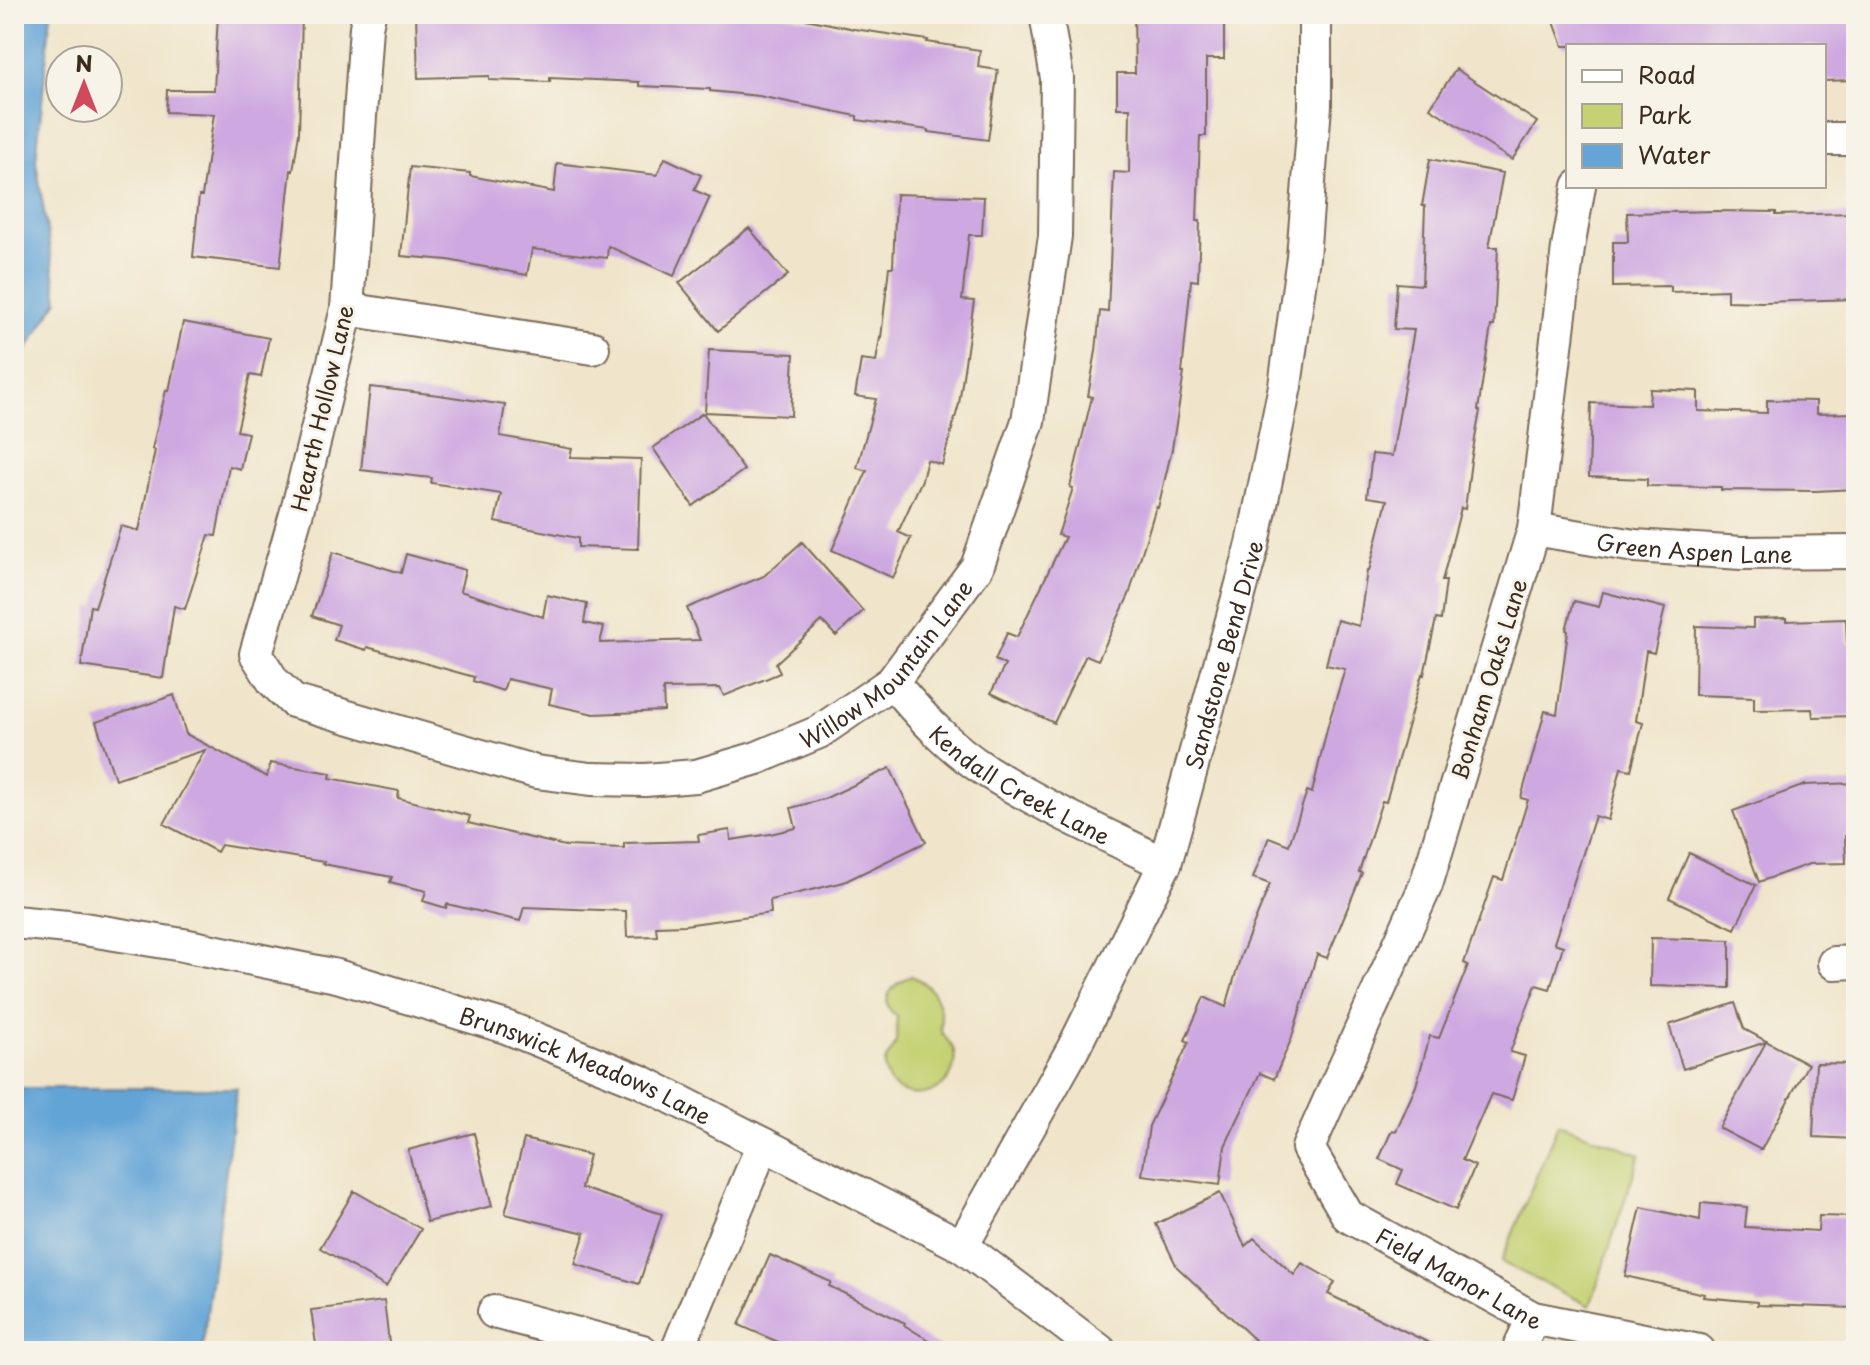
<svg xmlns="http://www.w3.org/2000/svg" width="1870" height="1365" viewBox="0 0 1870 1365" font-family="'Playpen Sans',sans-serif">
<rect width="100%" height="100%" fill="#f7f3e8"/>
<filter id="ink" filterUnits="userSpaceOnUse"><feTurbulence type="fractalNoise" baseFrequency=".0125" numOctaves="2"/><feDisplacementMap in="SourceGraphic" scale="16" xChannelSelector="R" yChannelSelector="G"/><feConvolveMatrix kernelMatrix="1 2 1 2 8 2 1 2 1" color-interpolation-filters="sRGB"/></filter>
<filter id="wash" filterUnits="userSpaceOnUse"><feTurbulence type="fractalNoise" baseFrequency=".006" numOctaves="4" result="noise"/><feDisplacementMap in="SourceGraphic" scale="32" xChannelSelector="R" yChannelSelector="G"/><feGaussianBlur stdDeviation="1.8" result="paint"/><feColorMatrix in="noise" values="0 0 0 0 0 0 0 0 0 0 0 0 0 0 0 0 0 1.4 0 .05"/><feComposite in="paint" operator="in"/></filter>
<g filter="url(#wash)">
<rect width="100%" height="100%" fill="#f0e5ca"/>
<path fill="#c5d273" stroke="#807e48" stroke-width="2" d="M911,976c20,8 28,22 30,43 0,4 -1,8 0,12 3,8 12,12 13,21 7,50 -65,56 -69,17 -2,-13 9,-16 11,-28 1,-7 0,-16 1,-24 -21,-16 -4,-34 14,-41z
M1558,1124l82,30 -50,152 -89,-44z"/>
<path fill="#64a4d7" stroke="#50677a" stroke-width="2" d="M14,14h37l-15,147 22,139 -44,70z
M14,1088h223l-35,263h-188z"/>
<g id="blocks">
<path fill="#cea8e1" d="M218,14h84l-3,119 -6,38 -2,-1 -11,97 -87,-10 6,-61h3l12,-82 -48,-2 1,-22h47z
M416,14h366l72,15 74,11 -1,2 53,8 -2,17 20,3 -10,70 -59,-8v-2l-72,-10v-4l-98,-20 -49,-5v-2l-71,-3v-4l-89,-4v4l-61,-2v-4l-71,2z
M1134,14h90v45h-18v77h-6l-3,85h3l-2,60 -7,-1 -9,93h2l-12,76 -14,59 -2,-1 -27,88 -31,65 -12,-5 -32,68 -63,-30 14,-28 -10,-5 12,-27 10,4 48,-100 -7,-2 15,-47 -3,-1 22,-90 -4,-1 8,-45 4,-40 8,1 6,-140 15,1 1,-65h-13v-35h18z
M1566,14h286l2,66 -30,1v-35h-261l-10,-27z
M1456,69l81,53 -25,38 -82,-52z
M665,158l36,17 -7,15 16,7 -36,79 -66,-30 -1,12 -75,-9 -5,26 -79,-15 -47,-4 9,-89 60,6v3l84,16 3,-29 100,12z
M1430,159l73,14 -14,74h9l-4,79h-3l-13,84 2,1 -9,50 -6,48 -4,-1 -19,73h4l-5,39 -5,-1 -12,56 -2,-1 -36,128 -4,-1 -23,71 3,1 -35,85 -10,-4 -26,86 -17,39 -14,-6 -35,73 -5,39 -78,-10 7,-49 40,-84 -4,-2 19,-43 22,10 15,-52 29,-71 -17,-6 16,-41 20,8 18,-54 5,2 16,-68 17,-56 -19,-4 11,-45 22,6 8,-55h2l18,-71 -20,-3 5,-43 20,2 22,-126 -20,-1 3,-46 25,2 3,-79h-3z
M896,194l88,3 -2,38h-13l-7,65 12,1 -15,103 -17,61 -15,-5 -5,20 -24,52 13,6 -18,40 -61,-28 35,-79 -10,-3 19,-69 -21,-3 6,-36 15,2 4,-25 1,1 8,-71h4z
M1716,211l60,1v3l80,-2v86l-94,3 -35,-1v-11l-56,2v-6l-58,1v-45h15l-1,-29z
M749,228l39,47 -70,56 -39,-48z
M183,322l86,16 -8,39 -11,-2 -13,56 11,2 -8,36 -11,-3 -13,70 -7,-1 -24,74 -11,-3 -11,72 -82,-12 9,-60 5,1 26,-81 18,5 16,-81 -3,-1 14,-59 3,1z
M709,350l85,4 -3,62 -86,-4z
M370,387l69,8 66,10 -5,31 72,13 -2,8 71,2 -3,90 -60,-2v-9l-83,-16 6,-28 -70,-11 1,-5 -71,-8z
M1650,389l48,2v20l69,2v-13l49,1v13l40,-1v76l-41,2 -94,-1v-3l-74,-1v-7l-58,-2 2,-74 58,2z
M703,413l41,57 -51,36 -40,-58z
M802,542l61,69 -27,25 -14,-15 -46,42 4,10 -56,23 -4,-8 -57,1 1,22 -70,3 -45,-10 3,-15 -45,-10 -4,12 -30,-10 1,-4 -107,-30 -1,3 -32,-10 5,-15 -27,-9 21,-64 68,21 5,-19 59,16 -5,21 83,26 4,-22 40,9 -3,19 20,4 -4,16 100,-3 -13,-32 77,-32z
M1603,592l62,16 -11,45 -8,-2 -10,70 7,2 -12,47 -10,-2 -13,52 -13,-4 -41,127 9,3 -13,43 -14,-4 -26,67 15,4 -13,44 -21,-6 -29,66 13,6 -19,44 -59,-26 6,-14 -24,-11 13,-29 4,1 20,-45 14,-50 9,2 29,-73 -4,-2 30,-86 9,3 25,-80 -7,-2 24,-87 12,3 11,-83 -2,-1 8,-29 25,6z
M1787,618v3l59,-2 1,24h9v73l-43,1 -1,-8 -58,1v-13l-59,-2 1,-69 57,2v-9z
M174,695l12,39 81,43 3,-14 61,10 -1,5 69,13 -1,7 72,18 -2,7 97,23 59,2v-5l75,-2 -1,-6 32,-5 1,10 39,-6 26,-6 -5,-20 33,-9 66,-31 36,74 -82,40 -74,18 1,13 -86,12 -29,1 1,10 -30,1 -1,-26 -102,-4 -4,14 -73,-17 -1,4 -23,-7 3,-10 -36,-9 2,-5 -69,-13 1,-2 -103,-17 -4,7 -53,-28 41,-74 -90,29 -19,-57z
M1856,783v53h-11l1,27 -37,1 -50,18 -26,-71 72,-26z
M1689,853l67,32 -21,44 -66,-31z
M1651,938l79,2v48l-80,-2z
M1735,1003l9,26 64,35 -47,86 -42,-22 47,-86 -83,27 -14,-44z
M1816,1063l40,1v75l-43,-2z
M474,1133l18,73 -65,16 -19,-72z
M524,1139l65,16 -8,33 81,26 -23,70 -64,-20 10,-31 -80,-19z
M354,1191l67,38 -35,58 -66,-39z
M1220,1193l25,53 9,-8 40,37 8,-12 33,19 -7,12 118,57h-198l7,-11 -78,-73 -21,-43z
M1701,1203l46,4 -2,20 73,4 1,-15 37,1v91l-99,-3v-3l-54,-5 1,-3 -79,-18 16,-69 59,13z
M770,1255l61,27 -2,4 76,37 -1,2 42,26h-147l-60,-26z
M384,1301l6,50h-73l-6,-41z"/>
</g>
</g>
<g filter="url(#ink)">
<use href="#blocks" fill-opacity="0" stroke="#7a6b5a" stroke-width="2"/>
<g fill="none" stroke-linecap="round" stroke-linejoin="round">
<defs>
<g id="minor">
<path id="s1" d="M369,14l-3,13 -19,282 -50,202 -41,143 17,27 20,20 243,71 55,7 54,1 51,-4 61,-18 62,-26 73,-50 85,-115 51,-146 27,-185 2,-158 -11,-64"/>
<path d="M1824,139h32"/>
<path id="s2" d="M1579,186l-11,62 -34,281 -108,356 -118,263 40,68 185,102 166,33"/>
<path d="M347,309l246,39"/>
<path id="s3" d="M1534,529l101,17 107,7 114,-1"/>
<path id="s4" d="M892,682c28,33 57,65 93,88 57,36 120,64 180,94"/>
<path id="s5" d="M14,922l64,6 105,17 154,31 169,51 136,55 320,164 138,105"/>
<path d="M1834,963l22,-1"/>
<path id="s6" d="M962,1246l111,-197 92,-185 88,-320 32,-158 18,-129 12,-151v-92"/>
<path d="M494,1312l148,39"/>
<path d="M677,1351l86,-207"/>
<path d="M1518,1351l15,-33"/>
</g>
</defs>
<use href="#minor" stroke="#7a6b5a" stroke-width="36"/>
<use href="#minor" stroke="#fff" stroke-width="32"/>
</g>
</g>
<g text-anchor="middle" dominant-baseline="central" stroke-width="6" stroke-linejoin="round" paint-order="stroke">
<g font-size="22" fill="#3b2a1e" stroke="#f7f3e8">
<text transform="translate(321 408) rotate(-77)">Hearth Hollow Lane</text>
<text stroke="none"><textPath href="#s3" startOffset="162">Green Aspen Lane</textPath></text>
<text stroke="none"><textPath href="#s6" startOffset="650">Sandstone Bend Drive</textPath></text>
<text stroke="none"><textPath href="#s1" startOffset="1354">Willow Mountain Lane</textPath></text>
<text transform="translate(1488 679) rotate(-73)">Bonham Oaks Lane</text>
<text stroke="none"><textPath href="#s4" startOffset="166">Kendall Creek Lane</textPath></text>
<text stroke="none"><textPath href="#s5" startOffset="592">Brunswick Meadows Lane</textPath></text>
<text stroke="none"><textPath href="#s2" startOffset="1212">Field Manor Lane</textPath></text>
</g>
</g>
<rect width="1870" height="1365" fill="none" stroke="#f7f3e8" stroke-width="48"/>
<rect x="1566" y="44" width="260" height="144" fill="#f7f3e8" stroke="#aca397" stroke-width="2"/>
<rect x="1582" y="70" width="40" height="12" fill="#ffffff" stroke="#aca397" stroke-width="2"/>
<text x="1638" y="84" font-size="24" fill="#3b2a1e">Road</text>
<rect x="1582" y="104" width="40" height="24" fill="#c5d273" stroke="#aca397" stroke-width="2"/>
<text x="1638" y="124" font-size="24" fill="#3b2a1e">Park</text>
<rect x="1582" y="144" width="40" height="24" fill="#64a4d7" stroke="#aca397" stroke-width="2"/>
<text x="1638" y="164" font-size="24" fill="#3b2a1e">Water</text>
<g transform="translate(84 84)"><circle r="38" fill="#f7f3e8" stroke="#aca397" stroke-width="2"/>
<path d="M0-6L14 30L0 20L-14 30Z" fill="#d1495b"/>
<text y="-12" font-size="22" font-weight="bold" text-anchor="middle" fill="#3b2a1e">N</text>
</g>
</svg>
